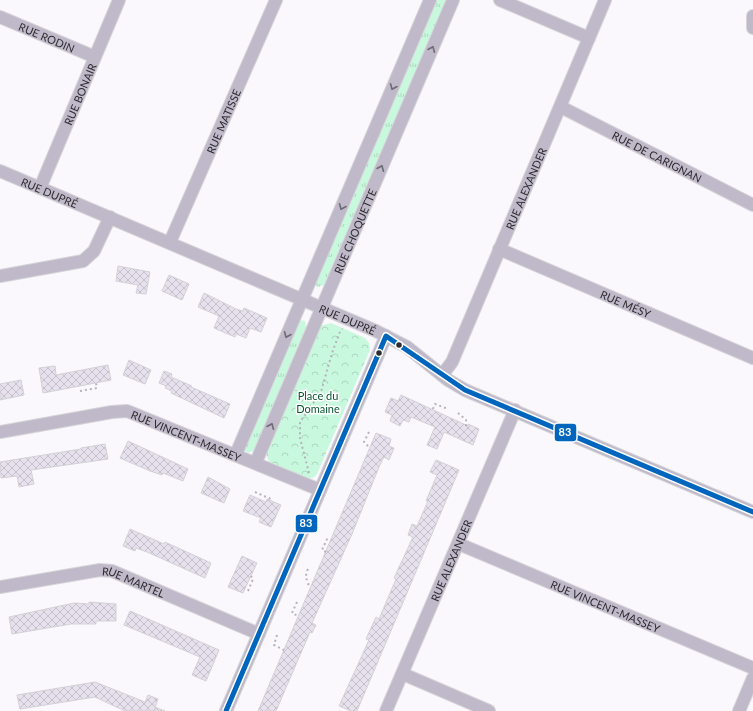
<svg xmlns="http://www.w3.org/2000/svg" width="753" height="711" viewBox="0 0 753 711" font-family="Lato,sans-serif">
<defs>
<pattern id="grass-tufts" width="24" height="20" patternUnits="userSpaceOnUse"><rect width="24" height="20" fill="#c8f9de"/><path d="M3 7l-1-3M5 7V3M7 7l1-3M15 17l-1-3M17 17v-4M19 17l1-3" fill="none" stroke="#acd6bf"/></pattern>
<pattern id="forest-crowns" width="20" height="18" patternUnits="userSpaceOnUse"><rect width="20" height="18" fill="#c8f9de"/><path d="M2 6a3 3 0 1 1 6 0M12 15a3 3 0 1 1 6 0" fill="none" stroke="#acd6bf"/></pattern>
<pattern id="building-cross-hatch" width="8" height="8" patternUnits="userSpaceOnUse"><rect width="8" height="8" fill="#e6e1ed"/><path d="M0 0l8 8M0 8l8-8" fill="none" stroke="#c5c1cc"/></pattern>
</defs>
<rect width="100%" height="100%" fill="#faf8fd"/>
<path fill="url(#grass-tufts)" d="M434,0h11v3l-121,282 -6,2 -3,-2z
M298,320l7,1 1,6 -52,123 -6,3 -4,-3z"/>
<path fill="url(#forest-crowns)" d="M331,323l34,15 4,5 1,7 -53,124 -4,4h-6l-38,-16 -2,-5v-5l53,-126z"/>
<path fill="url(#building-cross-hatch)" stroke="#d2d1d5" d="M118,266l32,6 -4,22 -10,-1 2,-8 -22,-4z
M169,275l20,9 -7,16 -20,-9z
M204,293l32,16 7,2 1,-3 23,10 -6,14 -11,-4 -4,10 -10,-4 -1,3 -21,-9 5,-12 -21,-9z
M129,360l22,10 -6,14 -22,-9z
M108,365l3,15 -68,13 -4,-25 16,-2 1,9z
M164,371l8,3 -1,3 21,9 -1,1 39,17 -6,14 -53,-25 1,-2 -7,-3 1,-2 -7,-3z
M21,380l3,15 -24,5v-16z
M401,395l67,31v-2l11,5 -6,16 -29,-13 -7,17 -10,-4 8,-18 -24,-10 -2,5 -6,-2 -3,6 -10,-5 2,-6 -7,-3 6,-14 7,3z
M376,433l15,6 -2,7 5,2 -5,12 -5,-3 -5,10 -27,67 -40,89 4,2 -4,8 -2,-1 -34,79h-18z
M128,441l60,28 -5,12 -20,-8 -1,2 -12,-4 -30,-13z
M105,444l3,15 -77,11 3,14 -15,3 -2,-11 -16,2 -1,-16 81,-13v-1z
M436,460l23,10 -102,241h-6l-12,-5 30,-66 -3,-1 10,-22 3,2 17,-40 -2,-1 19,-41 -5,-2 4,-11 5,2 11,-25h-2l11,-26 -7,-3z
M208,477l22,12 -6,14 -23,-10z
M250,495l16,7 1,-3 14,6 -10,22 -12,-5 2,-4 -18,-7z
M130,529l34,15 1,-2 46,21 -6,15 -58,-26 -11,-4 -1,3 -12,-5z
M242,556l15,7 -14,30 -15,-6z
M89,602l27,2v17h-20v3h-25l-59,10 -3,-17 65,-14 15,1z
M130,611l89,39 -13,31 -14,-6 8,-18 -76,-32z
M95,682l50,20 3,-7 10,4 -3,8 10,4h-40l-30,-14 -75,12 -3,-14z"/>
<g fill="none" stroke-linecap="round" stroke-linejoin="round">
<defs>
<g id="street">
<path d="M500,0l89,38"/>
<path d="M753,16v12"/>
<path id="s1" d="M0,17l95,40"/>
<path id="s2" d="M561,107l192,98"/>
<path id="s3" d="M0,171l376,160 31,16 41,33 17,10 288,122"/>
<path id="s4" d="M40,188l79,-188"/>
<path id="s5" d="M170,242l106,-242"/>
<path id="s6" d="M499,249l254,109"/>
<path d="M0,276l83,-15 11,-10 16,-34"/>
<path id="s7" d="M442,375l10,-13 153,-362"/>
<path id="s8" d="M0,432l112,-20 15,-1 193,79"/>
<path d="M236,454l194,-454"/>
<path id="s9" d="M256,462l197,-462"/>
<path id="s10" d="M459,544l294,124"/>
<path id="s11" d="M0,587l100,-17 12,1 147,63"/>
<path d="M403,674l86,37"/>
<path d="M226,711l160,-375"/>
<path id="s12" d="M386,711l129,-301"/>
<path d="M739,711l14,-33"/>
</g>
</defs>
<use href="#street" stroke="#d5d4d7" stroke-width="14"/>
<path stroke="#b6b2bd" stroke-width="2" stroke-dasharray="2 3" stroke-linecap="butt" d="M80,391l17,-3 -1,-5
M433,409l2,-5 13,5
M458,413l8,7v6
M369,432l-5,10 6,6
M309,473l-9,-35v-16l21,-30 11,-39 9,-24
M255,492l16,7 -1,1
M326,552l-4,-2 6,-13
M308,569c-3,6 -2,9 0,15l4,2
M248,591l5,-12 -2,-3
M297,602l-5,11 6,3
M277,635l-3,10 10,5"/>
<use href="#street" stroke="#bfb9ca" stroke-width="12"/>
<defs>
<path id="bus-1" d="M226,711l160,-375 79,54 288,122"/>
</defs>
<use href="#bus-1" stroke="#fff" stroke-width="8"/>
<use href="#bus-1" stroke="#0065bd" stroke-width="5"/>
</g>
<defs><path id="oneway-chevron" d="M-2-3.5L2.5 0L-2 3.5" fill="none" stroke-width="1.6" stroke-linecap="round" stroke-linejoin="round"/></defs>
<g stroke="#6e6b75">
<use href="#oneway-chevron" transform="translate(432 49) rotate(-67)"/>
<use href="#oneway-chevron" transform="translate(393 87) rotate(113)"/>
<use href="#oneway-chevron" transform="translate(381 168) rotate(-67)"/>
<use href="#oneway-chevron" transform="translate(342 207) rotate(113)"/>
<use href="#oneway-chevron" transform="translate(287 335) rotate(113)"/>
<use href="#oneway-chevron" transform="translate(271 426) rotate(-67)"/>
</g>
<g fill="#2c2b2f" stroke="#fff" stroke-width="1.5">
<circle cx="399" cy="345" r="3.5"/>
<circle cx="379" cy="353" r="3.5"/>
</g>
<g text-anchor="middle" dominant-baseline="central" stroke-width="3" stroke-linejoin="round" paint-order="stroke">
<g font-size="11" fill="#2c2b2f" stroke="#fff">
<text stroke="none"><textPath href="#s1" startOffset="51">RUE RODIN</textPath></text>
<text stroke="none"><textPath href="#s4" startOffset="102">RUE BONAIR</textPath></text>
<text stroke="none"><textPath href="#s5" startOffset="132">RUE MATISSE</textPath></text>
<text stroke="none"><textPath href="#s2" startOffset="108">RUE DE CARIGNAN</textPath></text>
<text stroke="none"><textPath href="#s7" startOffset="205">RUE ALEXANDER</textPath></text>
<text stroke="none"><textPath href="#s3" startOffset="54">RUE DUPRÉ</textPath></text>
<text stroke="none"><textPath href="#s9" startOffset="251">RUE CHOQUETTE</textPath></text>
<text stroke="none"><textPath href="#s6" startOffset="138">RUE MÉSY</textPath></text>
<text stroke="none"><textPath href="#s3" startOffset="378">RUE DUPRÉ</textPath></text>
<text stroke="none"><textPath href="#s8" startOffset="193">RUE VINCENT-MASSEY</textPath></text>
<text stroke="none"><textPath href="#s12" startOffset="164">RUE ALEXANDER</textPath></text>
<text stroke="none"><textPath href="#s11" startOffset="137">RUE MARTEL</textPath></text>
<text stroke="none"><textPath href="#s10" startOffset="159">RUE VINCENT-MASSEY</textPath></text>
</g>
<g font-size="11" fill="#0b5532" stroke="#fff">
<text x="318" y="395">Place du<tspan x="318" dy="13">Domaine</tspan></text>
</g>
</g>
<g stroke="#fff" stroke-width="1.5">
<rect x="554" y="423" width="23" height="19" rx="4" fill="#0065bd"/>
<rect x="295" y="514" width="23" height="19" rx="4" fill="#0065bd"/>
</g>
<g font-size="11" text-anchor="middle" font-weight="bold" fill="#fff">
<text x="565" y="436">83</text>
<text x="306" y="527">83</text>
</g>
</svg>
